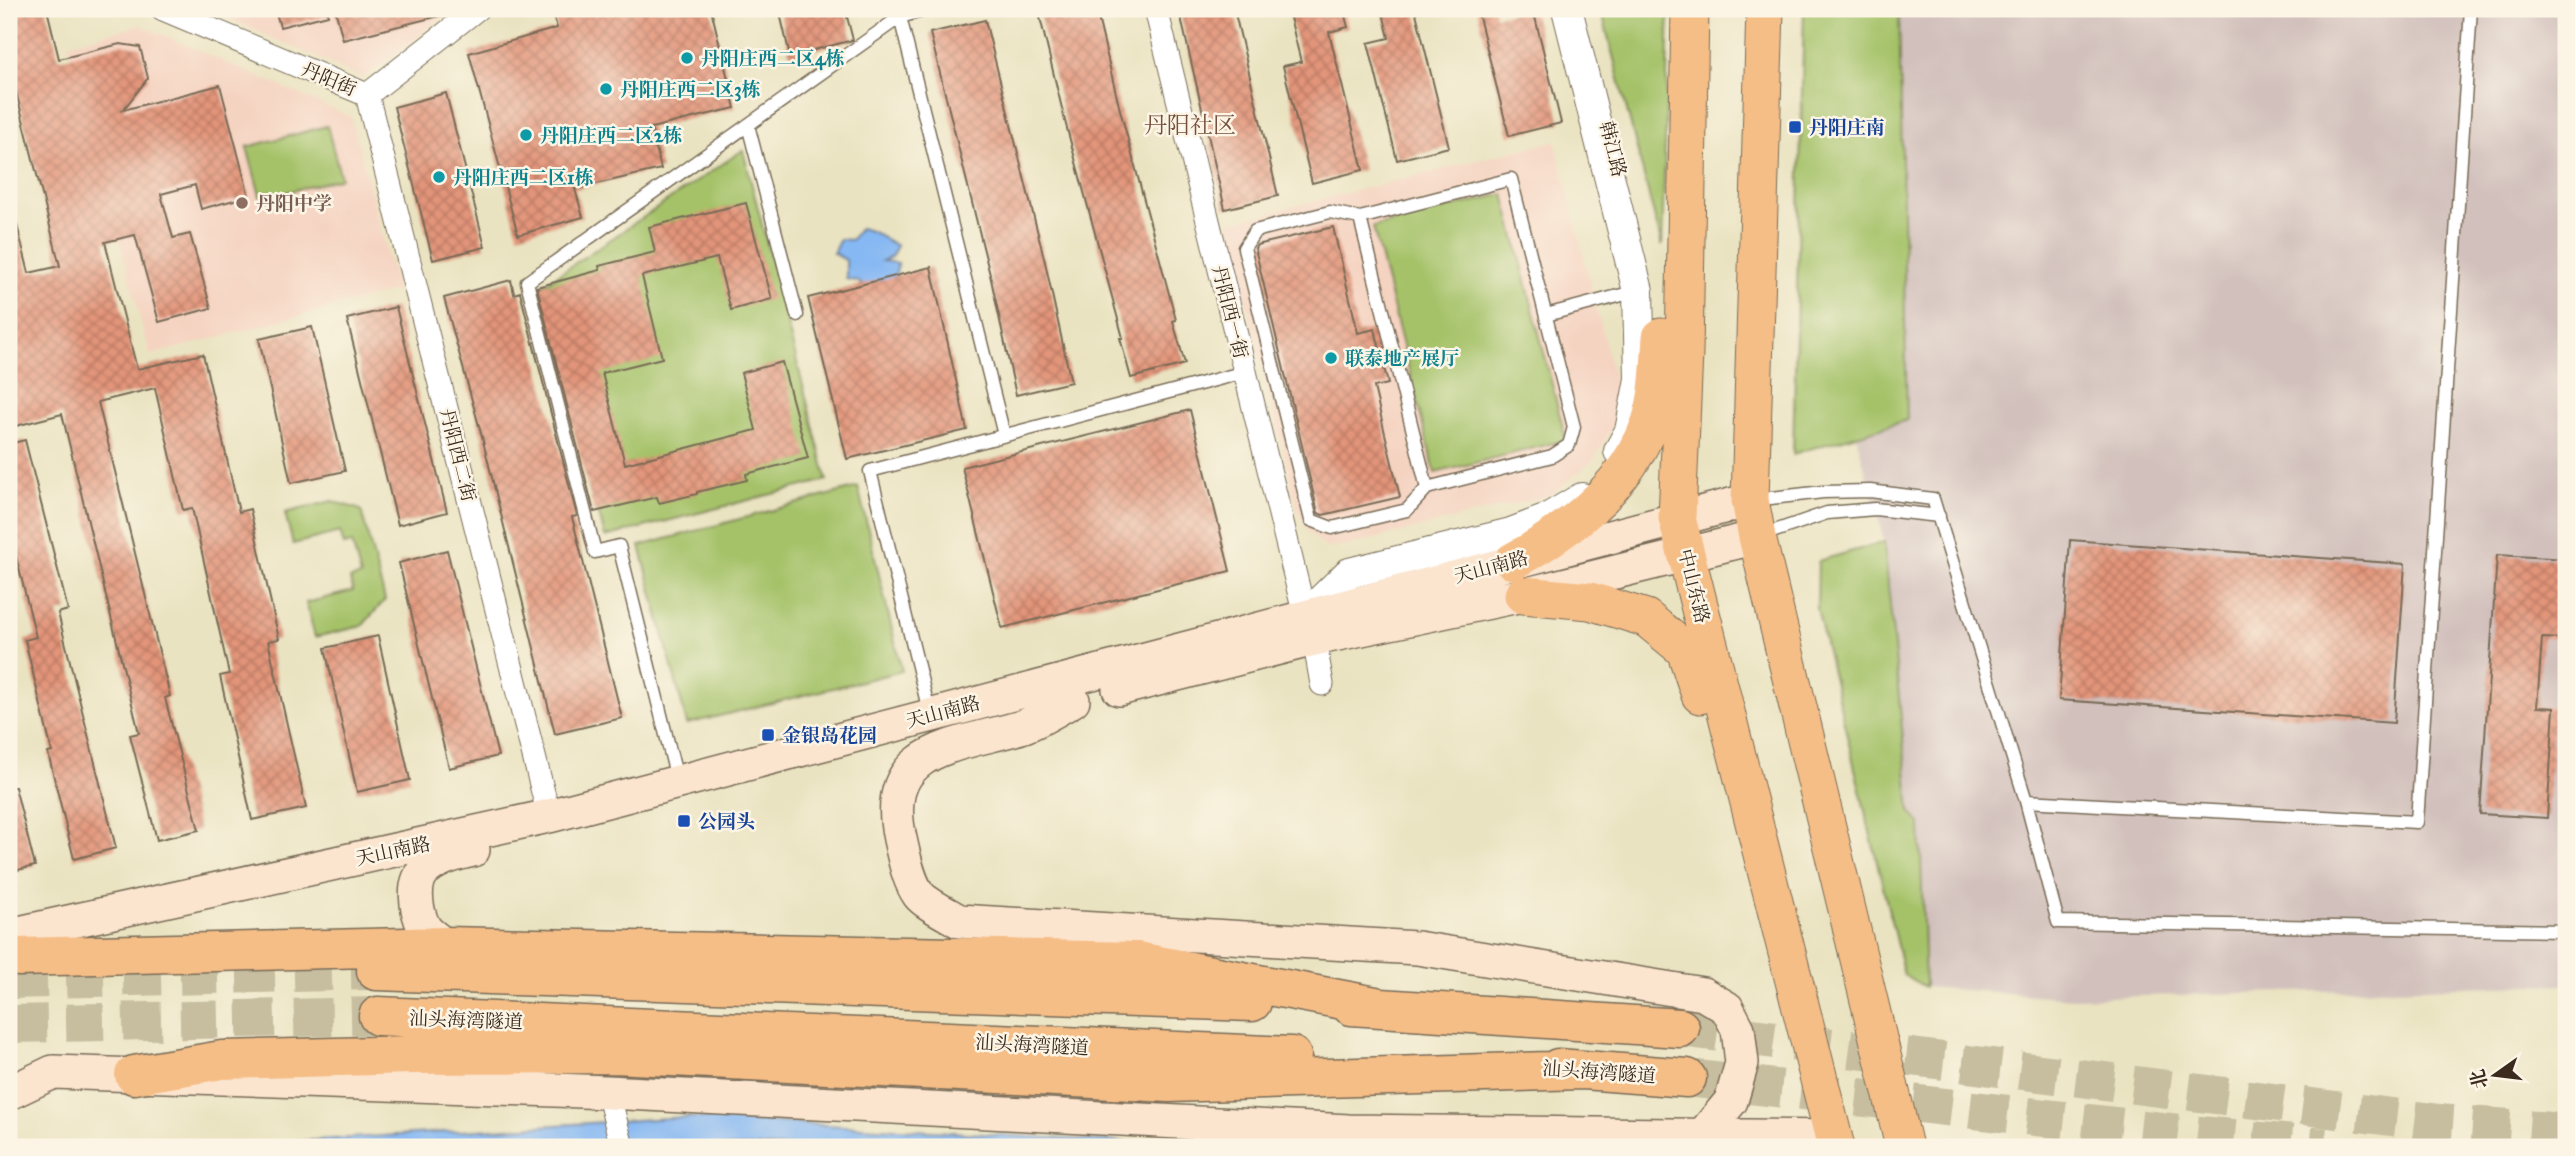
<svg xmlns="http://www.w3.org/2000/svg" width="2575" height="1156" viewBox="0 0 2575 1156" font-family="'IM FELL Great Primer','Noto Serif SC',serif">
<defs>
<pattern id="building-cross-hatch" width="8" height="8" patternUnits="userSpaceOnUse" patternTransform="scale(1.75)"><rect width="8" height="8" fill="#e3957a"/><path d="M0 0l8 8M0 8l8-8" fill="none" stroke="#b97a63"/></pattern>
</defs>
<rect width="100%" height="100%" fill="#fcf5e5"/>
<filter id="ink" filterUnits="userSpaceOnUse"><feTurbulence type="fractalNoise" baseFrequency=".0143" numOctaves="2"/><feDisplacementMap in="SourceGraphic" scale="14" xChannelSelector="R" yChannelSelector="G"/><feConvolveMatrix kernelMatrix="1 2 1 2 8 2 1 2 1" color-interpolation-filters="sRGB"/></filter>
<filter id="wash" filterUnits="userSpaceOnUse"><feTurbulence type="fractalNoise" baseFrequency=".00686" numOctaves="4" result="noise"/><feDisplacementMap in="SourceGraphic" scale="28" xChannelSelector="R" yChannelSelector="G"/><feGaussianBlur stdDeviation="1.57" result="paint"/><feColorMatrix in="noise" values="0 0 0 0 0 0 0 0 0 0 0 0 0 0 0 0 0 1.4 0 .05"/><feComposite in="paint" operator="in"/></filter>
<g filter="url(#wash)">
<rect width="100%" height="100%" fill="#eae3c1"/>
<path fill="#f5d3c1" d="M207,9h243l1,2 -88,67z
M140,25l211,92 46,173 -247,65 -82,-311z
M1555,141l61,246 -2,37 -21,36 -42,35 -202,50 -22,3 -20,-18 -10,-23 -70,-284z"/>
<path fill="#d1c0bc" d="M1899,9h667v975l-492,14 -149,-11 -5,-163 -10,-12 -26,-270 -28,-107 51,-15z"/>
<path fill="#a5c269" stroke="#707644" stroke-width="2" d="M1601,9h68l-7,237z
M1804,9h95l8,411 -114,34z
M327,126l14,52 -80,21 -14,-52z
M743,150l84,330 -222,57 -65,-250z
M1504,194l62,246 -131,33 -62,-246z
M858,487l44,184 -215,53 -47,-178z
M332,501l29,9 24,90 -23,26 -47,11 -9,-34 47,-12 -3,-12 11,-3 -9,-33 -8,2 -4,-13 -47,12 -8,-31z
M1884,542l26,269 10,13 5,163 -21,-12 -87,-366 1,-48z"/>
<path fill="#86b8f3" stroke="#607188" stroke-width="2" d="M860,228l11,3 26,15 -6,11 -9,4 16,2 -5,26 -19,5 -17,-13 -11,-2v-19l-13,-7 7,-14 11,1z
M685,1117l529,30h-1007z"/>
<g id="blocks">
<path fill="url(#building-cross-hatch)" d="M9,9h38l12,50 61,-15 20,3 8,31 -25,32 97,-25 29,111 -48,13 -6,-24 -34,9 12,44 17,-4 21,74 -52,14 -24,-87 -30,7 32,127 66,-15 36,158 11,-3 29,130 -11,2 38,167 -54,12 -32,-144 9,-2 -37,-166 -9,2 -28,-122 -57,14 72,294 -5,2 34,132 -42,10 -27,-105 9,-2 -77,-319 -46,12 -7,-30v-179h6l14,56 31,-7 -51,-202z
M275,9h52l1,6 -48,12z
M335,9h107l1,6 -100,25z
M552,9h159l24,99 -84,20 10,41 -86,20 8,28 -65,18 -49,-182 88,-25z
M779,9h66l8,31 -63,16z
M1038,9h58l23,97 57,214 -3,1 12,43 -54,14 -11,-40h3l-58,-217z
M1179,9h55l44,187 -53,13z
M1288,9h55l5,18 -19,5 34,138 -51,13 -29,-117 18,-4z
M1382,9h33l34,138 -52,13 -29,-117 21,-5z
M1477,9h17l1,7 38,-7 28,114 -52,13z
M985,20l60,242 26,120 -55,13 -25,-116 -61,-246z
M446,93l39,154 -52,13 -39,-153z
M746,203l26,96 -41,11 -14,-52 -75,18 20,82 -60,15 23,91 131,-34 -15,-57 41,-11 26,96 -62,16 1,6 -50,12v2l-38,9 -2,-6 -63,15 -57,-225 63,-17 -1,-4 56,-14 -6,-25z
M1333,227l25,106 17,-4 13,55 -14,3 26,110 -77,18 -5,-2 -63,-265 2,-3z
M931,267l36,163 -120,29 -39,-161z
M511,280l3,14 6,-2 57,224 -5,1 50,201 -67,16 -73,-297 -38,-139z
M396,307l51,205 -49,13 -51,-206z
M312,327l33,144 -54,12 -32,-144z
M1190,410l40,161 -228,57 -40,-161z
M25,440l43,170 -10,3 58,235 -42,11 -26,-106 4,-1 -27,-112 11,-3 -27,-109v-84z
M2070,540l335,24 -11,159 -335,-23z
M447,550l51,206 -49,12 -50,-205z
M2497,555l69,4v80l-24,-1 -5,69 17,1 -7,110 -67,-4z
M378,636l32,144 -53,12 -32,-144z
M9,787h6l20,79 -26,6z"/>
</g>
</g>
<g filter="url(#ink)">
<use href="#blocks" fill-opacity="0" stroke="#786b57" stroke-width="2"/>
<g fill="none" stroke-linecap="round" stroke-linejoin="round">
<path stroke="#c7bea0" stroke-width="38" stroke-dasharray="38 19" stroke-linecap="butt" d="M9,980l367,-9
M9,1024l369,-8
M1680,1028l760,95 126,9
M1687,1078l483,54 155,15"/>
<defs>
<path id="service" d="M929,9l-29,8 104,418
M748,125l49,190
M1511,179l63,248 -5,18 -17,11 -125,32 -20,22 -75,18 -21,-8 -67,-272 11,-17 75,-19 30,6z
M1360,218l67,270
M1546,315l91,-24
M1754,500l69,-8 47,-1 63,8 93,302 391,21 54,-813
M1760,536l67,-23 48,-4 64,7
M930,715l-60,-244 375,-99
M677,779l-58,-233 -24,6 -68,-270 373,-265
M2026,801l32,121 508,9"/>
<path id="minor" d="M163,9l204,86 110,-86
M1156,9l149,607
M367,95l182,721
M1314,639l8,45
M608,1092l14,55"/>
<path id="tertiary" d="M1567,9l71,282 2,88 -10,52 -11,20
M1305,616l44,-43 162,-40 34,-13 37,-22"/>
<path id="secondary" d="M1119,689l195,-50 209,-44 234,-58
M1073,700c-16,9 -34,21 -52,27 -65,20 -142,19 -121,112 4,17 8,41 19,56 6,8 30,20 40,26l458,27 286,46 24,14 11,21 4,34 -11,38 -29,35
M9,935l540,-119 1201,-316
M445,946c-6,-6 -17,-12 -21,-19 -8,-16 -13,-45 2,-58 14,-11 30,-15 47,-19
M9,1093l44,-21 555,20 741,39 485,6"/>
<path id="primary" d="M1690,9l-6,344 -7,165 159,629
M1765,9l-15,491 7,37 136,563
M1513,561c57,-31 115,-75 137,-139 9,-27 9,-57 11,-85
M1523,595l67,6 56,17 39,32 15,45"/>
<path id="trunk" d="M9,955l9,2 427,-11 692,15 238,45
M376,971l876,31
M1351,1006l329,22
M378,1016l914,40
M1558,1068l129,10
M134,1075l88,-15 191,-5 202,-1 554,29 413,-13"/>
</defs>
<use href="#service" stroke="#786b57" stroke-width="15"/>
<use href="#minor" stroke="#786b57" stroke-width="25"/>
<use href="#tertiary" stroke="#786b57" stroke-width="32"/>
<use href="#secondary" stroke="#786b57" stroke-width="36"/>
<use href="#primary" stroke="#786b57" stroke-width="39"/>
<use href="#trunk" stroke="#786b57" stroke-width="41"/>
<use href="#service" stroke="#fff" stroke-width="12"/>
<use href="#minor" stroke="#fff" stroke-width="23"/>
<use href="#tertiary" stroke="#fff" stroke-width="30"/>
<use href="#secondary" stroke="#fbe5cf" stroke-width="33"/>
<use href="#primary" stroke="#f6be87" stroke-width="37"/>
<use href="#trunk" stroke="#f6be87" stroke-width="38"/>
<defs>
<path id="primary-bridge" d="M1893,1100l11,47"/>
</defs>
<use href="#primary-bridge" stroke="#786b57" stroke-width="39" stroke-linecap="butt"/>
<use href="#primary-bridge" stroke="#f6be87" stroke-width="37"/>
</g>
</g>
<g fill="#0f9aa8" stroke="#fcf5e5" stroke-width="2.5">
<circle cx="687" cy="58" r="7"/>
<circle cx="606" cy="89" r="7"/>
<circle cx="526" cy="135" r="7"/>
<circle cx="439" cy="177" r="7"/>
<circle cx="1331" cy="358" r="7"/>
</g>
<g fill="#1a4fb4" stroke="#fcf5e5" stroke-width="2.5">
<rect x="1788" y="120" width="14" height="14" rx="3.5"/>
<rect x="761" y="728" width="14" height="14" rx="3.5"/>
<rect x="677" y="814" width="14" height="14" rx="3.5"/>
</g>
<circle fill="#8d6e63" stroke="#fcf5e5" stroke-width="2.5" cx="242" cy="203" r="7"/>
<g text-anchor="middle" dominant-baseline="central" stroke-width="5" stroke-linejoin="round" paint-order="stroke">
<g font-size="19" font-weight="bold" fill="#0d838f" stroke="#fcf5e5" text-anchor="start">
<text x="701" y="58">丹阳庄西二区4栋</text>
<text x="620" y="89">丹阳庄西二区3栋</text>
<text x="540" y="135">丹阳庄西二区2栋</text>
<text x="453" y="177">丹阳庄西二区1栋</text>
<text x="1345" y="358">联泰地产展厅</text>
</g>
<g font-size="19" fill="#3b2a1e" stroke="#fcf5e5">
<text transform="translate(329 79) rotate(23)">丹阳街</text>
<text transform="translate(1613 149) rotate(76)">韩江路</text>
<text transform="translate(1230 312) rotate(76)">丹阳西一街</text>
<text transform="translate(458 455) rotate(76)">丹阳西二街</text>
<text transform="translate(1491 567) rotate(-15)">天山南路</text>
<text transform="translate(1694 586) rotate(76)">中山东路</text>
<text transform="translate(943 712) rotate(-15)">天山南路</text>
<text transform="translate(393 851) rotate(-12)">天山南路</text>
<text transform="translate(466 1020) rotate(2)">汕头海湾隧道</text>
<text transform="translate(1032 1045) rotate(3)">汕头海湾隧道</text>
<text transform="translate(1599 1072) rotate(4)">汕头海湾隧道</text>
</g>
<g font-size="19" font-weight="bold" fill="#164399" stroke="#fcf5e5" text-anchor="start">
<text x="1809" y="127">丹阳庄南</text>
<text x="782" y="735">金银岛花园</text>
<text x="698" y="821">公园头</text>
</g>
<g font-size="19" font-weight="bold" fill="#785e54" stroke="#fcf5e5" text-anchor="start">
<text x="256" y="203">丹阳中学</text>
</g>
<g font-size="23" fill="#764f3e" stroke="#fcf5e5">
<text x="1190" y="125">丹阳社区</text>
</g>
</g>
<rect width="2575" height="1156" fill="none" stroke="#fcf5e5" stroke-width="35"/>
<g transform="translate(2495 1075) rotate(256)" stroke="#fcf5e5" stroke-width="5" paint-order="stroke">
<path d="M0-5L12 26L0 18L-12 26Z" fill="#3b2a1e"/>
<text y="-10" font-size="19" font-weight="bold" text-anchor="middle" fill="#3b2a1e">北</text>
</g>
</svg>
